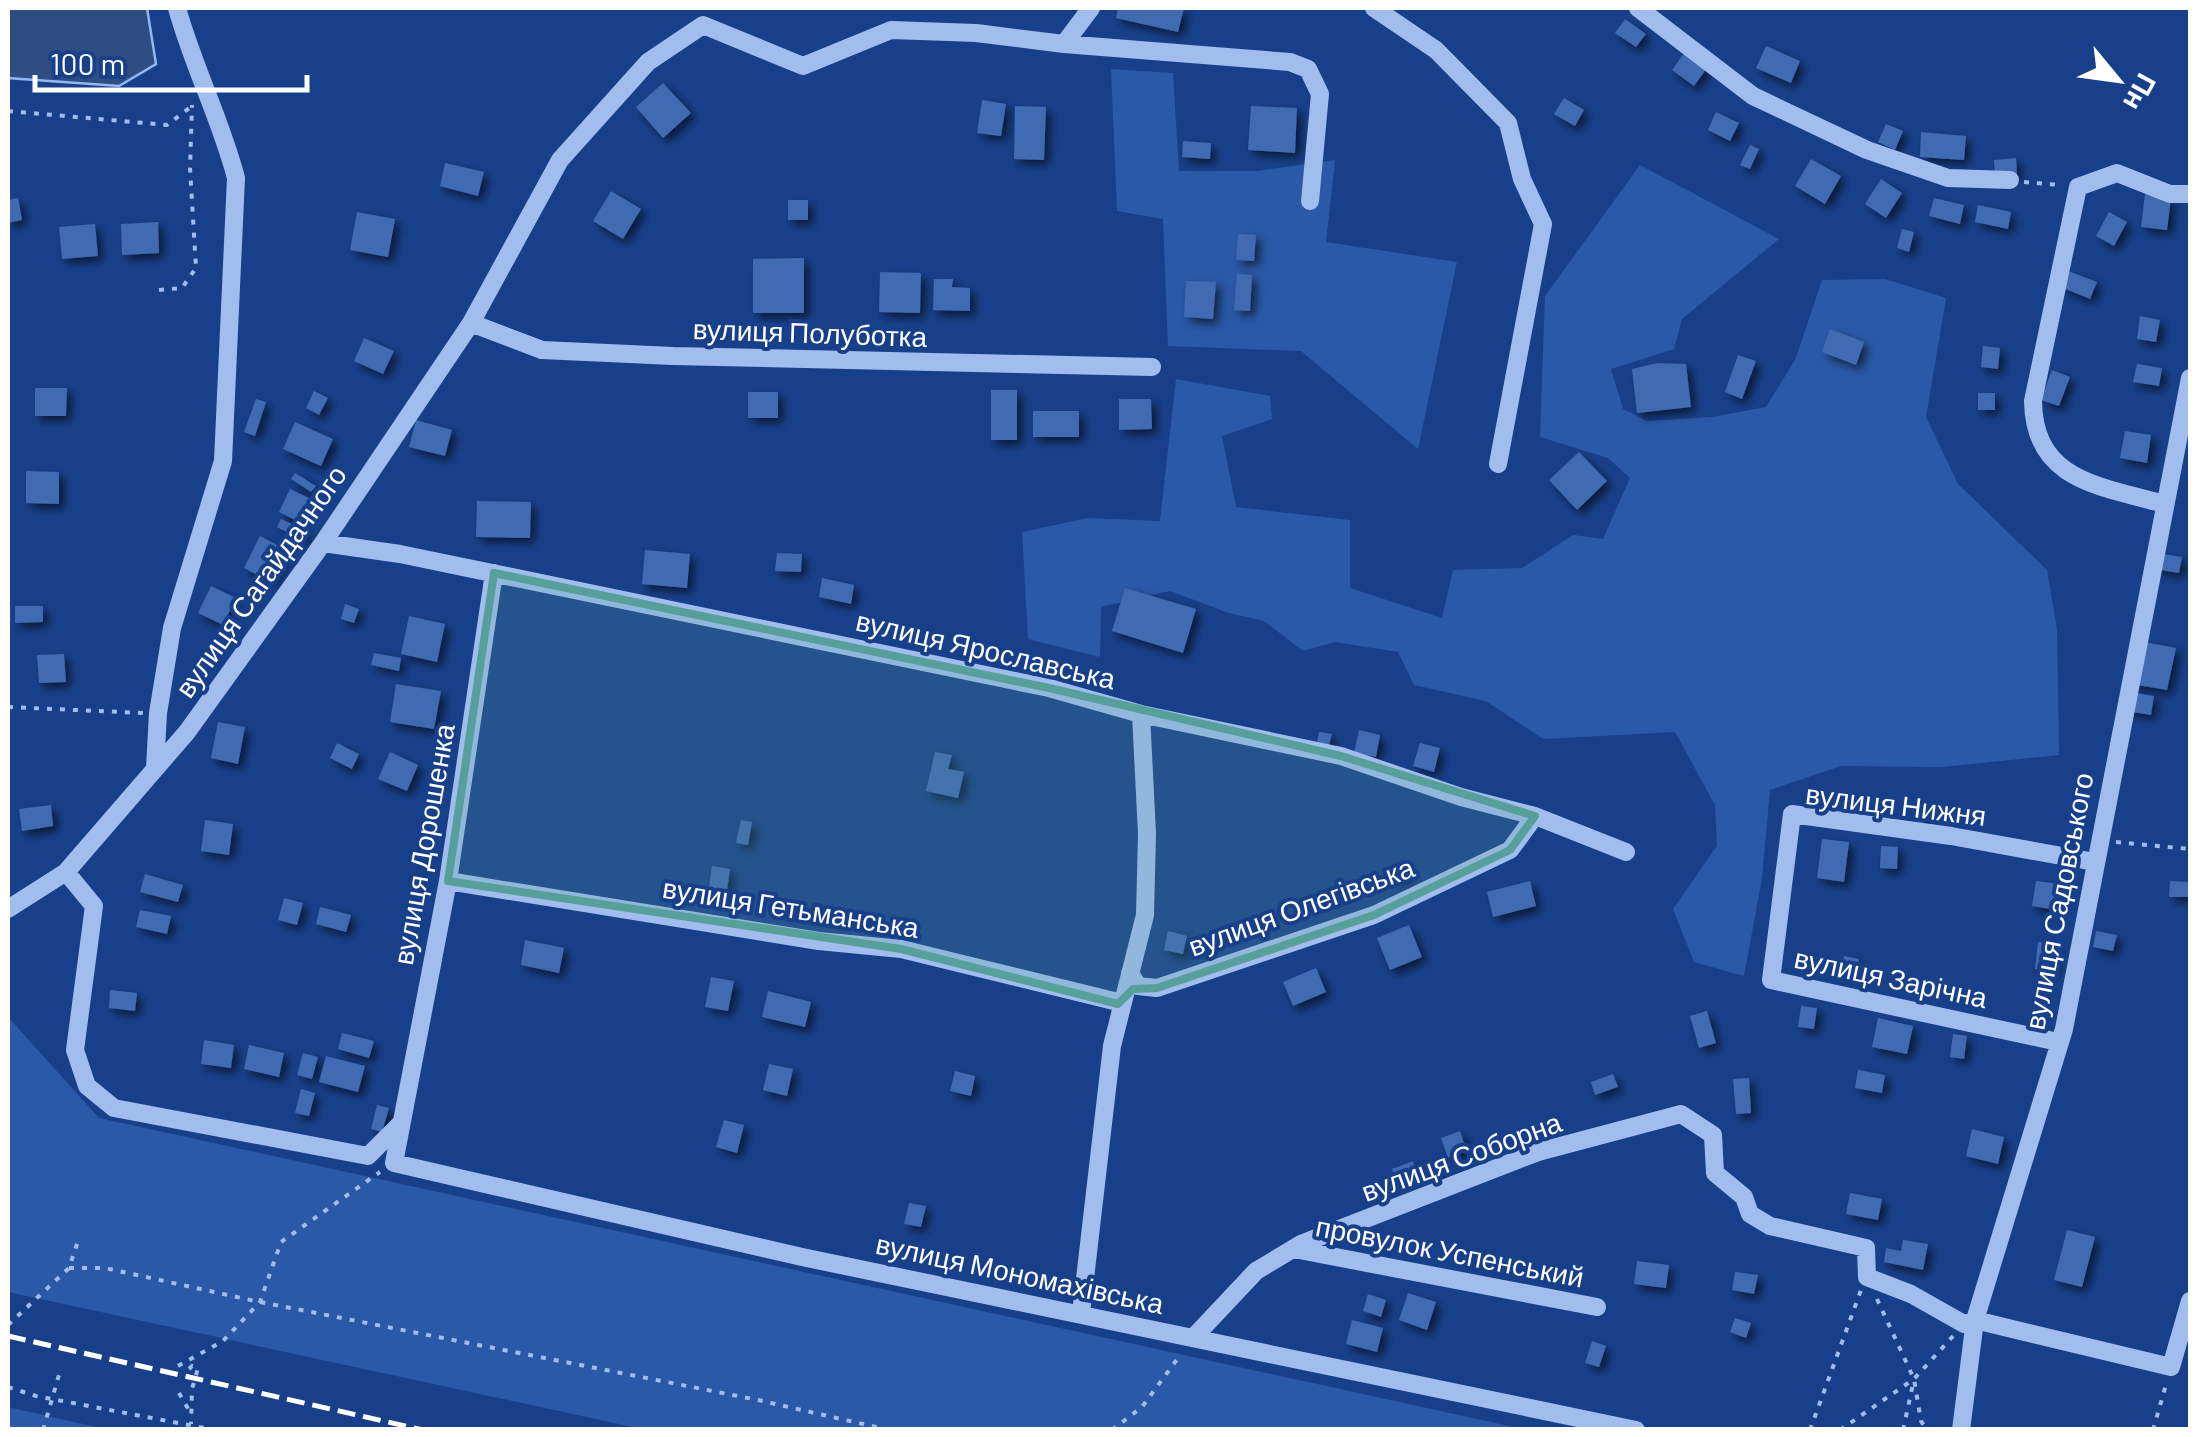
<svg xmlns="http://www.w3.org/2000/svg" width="2198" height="1437" viewBox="0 0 2198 1437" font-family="Barlow,sans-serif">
<defs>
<filter id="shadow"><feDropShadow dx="5" dy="5" stdDeviation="5" flood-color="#0009"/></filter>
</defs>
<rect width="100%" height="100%" fill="#18408a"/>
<path fill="#2a59a8" d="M1111,69l62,4 6,98h78l78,-11 -9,82 131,20 -39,187 -117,-98 -133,-5 -5,-127 -46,-8z
M1640,165l139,74 -97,80 -8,30 -63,20 12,40 24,12 65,-4 54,-10 29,-47 27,-80 63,-1 61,19 -20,119 32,67 89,86 10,59 2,126 -117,12 -101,-1 -71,24 -8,88 -18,98 -50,-14 -21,-53 44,-63 -2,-41 -40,-73 -132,7 -57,-38 -72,-16 -16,-33 -63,-10 -32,9 -39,-30 -35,-8 -59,-22 -69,16 -1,50 -72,-18 -6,-107 66,-14 72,3 16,-142 94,17 2,23 -50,17 14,71 114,13v68l92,30 11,-48 69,-2 51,-33 30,4 27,-61 -22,-20 -68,-21 5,-141z
M8,1017l91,101 1424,311h-881l-634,-137z
M8,1407l97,22h-97z"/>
<path fill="#2e4d83" stroke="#93b7f0" stroke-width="2.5" d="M8,8h139l9,56 -37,22 -111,-8z"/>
<path fill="#406ab2" filter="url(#shadow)" d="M1118,8h66l-6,24 -62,-14z
M1625,19l21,15 -10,13 -21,-14z
M1766,46l34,15 -9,22 -35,-15z
M1685,52l22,16 -13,18 -22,-16z
M663,83l28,30 -28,25 -27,-31z
M1564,98l20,12 -9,16 -21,-12z
M982,100l24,4 -5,32 -24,-3z
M1015,106l31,1 -2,53 -30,-1z
M1251,106l46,2 -2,45 -47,-3z
M1716,112l23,11 -9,18 -22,-11z
M1886,124l17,7 -8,19 -17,-8z
M1921,132l45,4 -2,24 -44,-3z
M1183,141l28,2 -1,16 -28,-2z
M1750,145l9,4 -9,20 -10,-4z
M2016,158l1,17 -22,1 -1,-16z
M1811,159l30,17 -16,28 -30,-18z
M445,163l39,9 -6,24 -38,-10z
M1881,179l21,14 -16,25 -21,-14z
M611,191l30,18 -18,30 -30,-18z
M2145,194l26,4 -4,32 -26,-3z
M18,198l4,22 -14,3v-23z
M1934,198l30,7 -4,19 -31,-8z
M788,200h20v20h-20z
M1978,205l33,7 -3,17 -33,-7z
M357,212l38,7 -7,38 -38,-7z
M2109,212l18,10 -13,24 -18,-10z
M158,222l1,31 -37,2 -1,-31z
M95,224l3,32 -36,3 -3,-32z
M1902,229l12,3 -5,20 -12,-4z
M1238,234l18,1 -2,26 -18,-1z
M804,258v55h-51v-54z
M2068,271l29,11 -7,17 -29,-12z
M880,272l41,1 -1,40 -41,-1z
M1237,274l15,1 -2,36 -16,-1z
M934,279h19l-1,8 18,1v23l-37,-1z
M1186,281l30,1 -3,37 -29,-2z
M2140,316l20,4 -4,22 -19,-3z
M1830,329l34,13 -8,23 -34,-13z
M364,338l30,13 -11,23 -29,-13z
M1983,346l17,2 -2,21 -17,-2z
M1738,355l18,6 -14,38 -17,-7z
M1657,363l29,1 5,43 -54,6 -5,-44z
M2137,364l25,4 -3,18 -26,-4z
M2052,370l18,7 -11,29 -18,-6z
M35,388h32l-1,28h-31z
M991,390h26v50h-26z
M314,391l14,7 -9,17 -13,-7z
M748,392h30v26h-30z
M1978,393h17v17h-17z
M256,399l10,3 -11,34 -11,-4z
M1119,399h32l1,30 -33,1z
M1033,411h46v26h-46z
M416,420l36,10 -7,26 -36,-9z
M295,422l38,17 -12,27 -38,-17z
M2125,431l26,4 -4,28 -27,-5z
M1579,452l28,29 -30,29 -28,-30z
M26,471l33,1v32l-33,-1z
M295,473l21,13 -5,6 -20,-13z
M290,489l19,9 -12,23 -18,-9z
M477,501l54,1 -1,36 -54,-1z
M281,519l25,12 -4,9 -25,-13z
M260,536l27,14 -16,32 -27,-14z
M645,550l45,4 -3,34 -45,-4z
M777,553l25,1 -1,18 -26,-1z
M2157,553l25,4 -3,16 -25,-4z
M822,578l32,7 -3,19 -32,-7z
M211,586l25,12 -13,27 -25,-12z
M1125,588l71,21 -13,44 -71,-22z
M345,604l14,5 -5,14 -13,-4z
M15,606h28v16l-28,1z
M409,616l36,8 -8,38 -36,-8z
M2139,641l37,7 -9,42 -36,-6z
M374,653l27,5 -2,13 -28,-6z
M64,654l2,28 -27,1 -2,-28z
M396,684l45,7 -7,38 -44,-7z
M2130,692l24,4 -3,19 -25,-4z
M218,722l27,5 -7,37 -27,-6z
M1359,730l21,5 -4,22 -22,-4z
M1319,732l13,2 -3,11 -12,-3z
M337,743l22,11 -7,15 -22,-11z
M1420,743l20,5 -6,24 -21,-6z
M390,752l28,13 -11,26 -29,-12z
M935,752l17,3 -4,14 16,3 -6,26 -32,-7z
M1917,802l10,2 -4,19 -10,-2z
M51,805l2,21 -31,5 -3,-22z
M205,820l28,4 -4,31 -28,-4z
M741,820l11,2 -4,23 -12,-2z
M1822,839l27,3 -5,40 -27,-4z
M1881,846l17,1 -1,22 -17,-1z
M712,866l18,3 -3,21 -18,-3z
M1393,866l15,2 -2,12 -14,-2z
M145,874l38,11 -5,17 -38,-10z
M1530,881l6,25 -43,11 -6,-25z
M2036,881l24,3 -4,26 -24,-4z
M2170,881l19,1v15h-20z
M284,898l19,5 -6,22 -19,-5z
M320,907l31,8 -5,17 -30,-8z
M140,910l31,6 -4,18 -31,-7z
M1409,925l13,32 -32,13 -13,-32z
M1168,931l19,5 -4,18 -19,-4z
M2096,931l21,4 -4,16 -20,-4z
M525,940l39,8 -5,25 -38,-8z
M2038,942l18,2 -3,27 -18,-2z
M1844,956l15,3 -3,15 -15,-2z
M1316,968l10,24 -33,14 -10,-24z
M711,977l23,4 -6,30 -23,-4z
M110,990l27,3 -2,18 -26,-3z
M768,991l43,11 -6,25 -43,-10z
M1801,1006l16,2 -3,21 -16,-2z
M1707,1011l9,32 -17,5 -9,-32z
M1878,1018l35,8 -6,28 -35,-7z
M342,1033l32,8 -5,17 -31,-9z
M1953,1034l14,2 -3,23 -14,-2z
M204,1040l30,5 -3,23 -30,-4z
M249,1045l35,8 -5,24 -35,-8z
M303,1053l15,4 -6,22 -15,-4z
M326,1056l39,10 -7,26 -39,-10z
M769,1064l24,5 -6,27 -24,-6z
M1858,1070l27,5 -3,18 -27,-5z
M955,1071l20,5 -4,20 -21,-5z
M1613,1074l5,13 -23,8 -4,-13z
M1749,1078l2,35 -15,1 -3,-35z
M301,1089l14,4 -6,23 -14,-3z
M377,1105l12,3 -7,24 -11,-3z
M724,1120l20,5 -7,28 -21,-6z
M1972,1129l32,8 -6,27 -32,-8z
M1460,1131l7,20 -19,7 -7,-20z
M1438,1158l5,14 -15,5 -4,-14z
M1413,1161l5,15 -21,7 -5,-14z
M1378,1178l5,15 -10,4 -5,-15z
M1850,1193l32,6 -4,21 -32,-6z
M909,1203l17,3 -5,21 -17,-3z
M2067,1230l28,7 -13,50 -28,-7z
M1903,1240l25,4 -5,26 -39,-8 2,-14 15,3z
M1637,1261l32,4 -3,23 -32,-4z
M1735,1272l23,3 -4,19 -22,-4z
M1408,1293l28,9 -9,28 -28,-10z
M1368,1294l18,6 -5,17 -18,-6z
M1735,1318l16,5 -5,15 -16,-6z
M1352,1320l31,8 -6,24 -31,-8z
M1592,1341l14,5 -7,21 -14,-4z"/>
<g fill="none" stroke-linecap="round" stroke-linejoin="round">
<path stroke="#a1bdee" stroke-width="4" stroke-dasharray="5 8" stroke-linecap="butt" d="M8,111l159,14 25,-19
M2024,182l36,3
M159,290l23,-2 14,-20 -6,-100 2,-63
M8,707l135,6
M2116,842l74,7
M69,1268h36l150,33 503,99 131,30
M1877,1299l37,80 7,42 6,9
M8,1325l61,-57 9,-27
M178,1366l45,-25 37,-39 21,-60 99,-70
M189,1369l3,-3 6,2 -6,21 -1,35
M8,1387l28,9 179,34
M179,1393l12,21
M43,1430l18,-62
M1112,1430l30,-23 39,-53
M1810,1430l51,-140
M1840,1430l74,-51 40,-44
M1903,1430l10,-46
M2153,1430l14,-49"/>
<path stroke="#a1bdee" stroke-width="18" d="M1374,8l62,42 72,73 14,56 21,45 -45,240
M1638,8l115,88 114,54 81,28 62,2
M1064,44l27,-36
M471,323l71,27 131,6 479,11
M2164,504c-64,-18 -130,-23 -131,-103l45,-214 39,-14 53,21h20
M323,543l77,11 649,134 92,26 200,42 120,41 74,19 91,36
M494,573l-46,308 -54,282 408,94 834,173
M155,768l3,-55 14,-85 51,-167 13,-283c-15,-58 -43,-112 -59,-170
M448,881l371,60 82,8 221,54
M8,909l58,-37
M1130,973l8,13 19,2 217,-73 136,-65 25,-34
M2058,1042l-287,-62 21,-166 159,22 144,26
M401,1123l-33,33 -254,-48 -27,-22 -12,-36 19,-144 -28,-34 121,-140 136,-189 148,-220 89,-163 88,-98 55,-37 100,41 88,-36 85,3 88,11 226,18 18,7 12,25 -10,107
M1294,1249l303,58
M1081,1313l31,-267 33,-131 2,-81 -6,-120
M1193,1338l63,-67 45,-27 237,-92 143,-38 32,21 2,38 29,24 6,17 20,12 96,22 1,29 44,17 53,30 11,-4 196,47 19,-66
M1961,1430l14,-110 89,-291 126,-651"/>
<path stroke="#fff" stroke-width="5" stroke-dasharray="18 8" stroke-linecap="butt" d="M8,1336l415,94"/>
</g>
<path fill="#579f9a" fill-opacity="0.2" stroke="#579f9a" stroke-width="8" stroke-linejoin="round" d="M494,573l555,115 292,68 194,60 -25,34 -136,65 -217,73 -24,1 -15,15 -217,-55 -453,-68z"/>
<g text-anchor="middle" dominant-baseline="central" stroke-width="8" stroke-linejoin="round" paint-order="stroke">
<g font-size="28" fill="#fff" stroke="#18408a">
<text transform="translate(810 332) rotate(2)">вулиця Полуботка</text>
<text transform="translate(260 581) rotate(-55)">вулиця Сагайдачного</text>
<text transform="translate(986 649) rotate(13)">вулиця Ярославська</text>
<text transform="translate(1896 804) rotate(7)">вулиця Нижня</text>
<text transform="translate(423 844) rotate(-80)">вулиця Дорошенка</text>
<text transform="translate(2058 901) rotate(-79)">вулиця Садовського</text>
<text transform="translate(1301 906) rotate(-20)">вулиця Олегівська</text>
<text transform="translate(791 907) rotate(9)">вулиця Гетьманська</text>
<text transform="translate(1891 977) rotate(12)">вулиця Зарічна</text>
<text transform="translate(1461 1156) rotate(-20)">вулиця Соборна</text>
<text transform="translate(1450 1251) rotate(11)">провулок Успенський</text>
<text transform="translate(1020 1273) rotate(12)">вулиця Мономахівська</text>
</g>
</g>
<rect width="2198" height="1437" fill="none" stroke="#ffffff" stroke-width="20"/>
<g transform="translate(2118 80) rotate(119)" stroke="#18408a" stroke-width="8" paint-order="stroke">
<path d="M0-8L18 38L0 25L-18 38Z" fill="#ffffff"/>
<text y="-15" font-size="28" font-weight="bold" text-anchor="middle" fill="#ffffff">Пн</text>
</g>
<path d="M35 75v15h272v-15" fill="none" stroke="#ffffff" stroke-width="5"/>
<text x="50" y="75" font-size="30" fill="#ffffff" stroke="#18408a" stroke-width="8" paint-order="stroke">100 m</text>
</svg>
